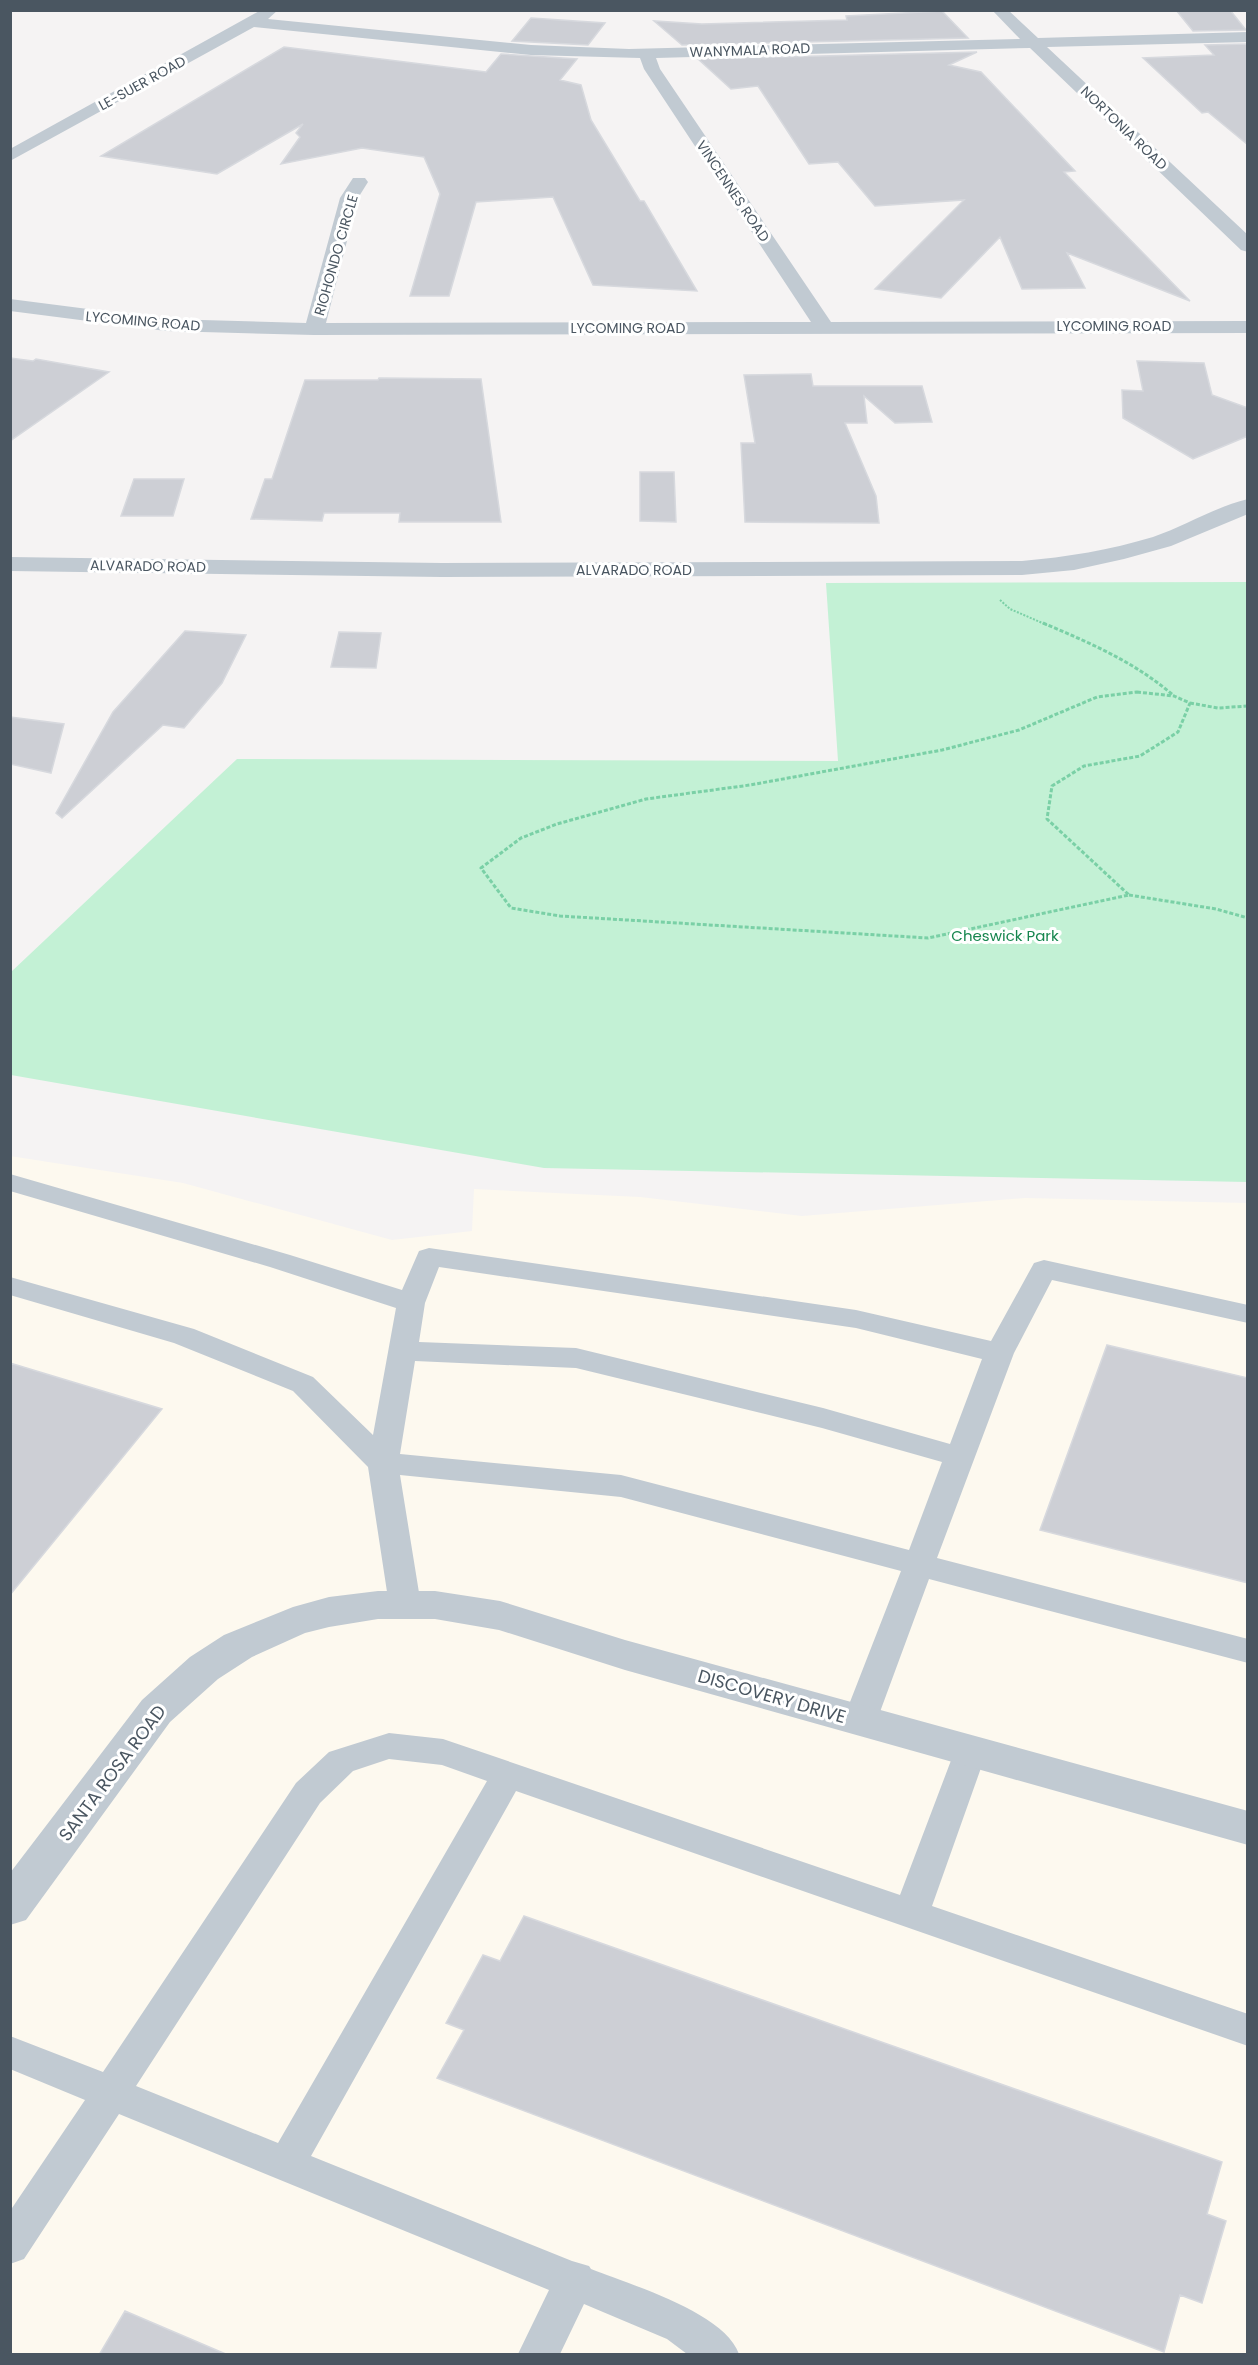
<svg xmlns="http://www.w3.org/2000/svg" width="1258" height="2365" viewBox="0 0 1258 2365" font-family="Poppins,sans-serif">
<rect width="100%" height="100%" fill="#f5f3f3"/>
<path fill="#fdf9ef" d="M10,1156l173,27 209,57 80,-9 2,-42 166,8 162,19 223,-18 222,5v1151h-1236z"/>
<path fill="#c3f1d5" d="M1247,582v600l-703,-14 -533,-93v-103l226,-213 601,2 -12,-178z"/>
<path fill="#cdcfd5" stroke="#d7d9de" stroke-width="1.5" d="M1176,10h54l16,20 -53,1z
M942,11l26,27 -286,7 -28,-24 48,3 145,-4 -1,-4z
M531,18l74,5 -17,22 -76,-4z
M1248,44v101l-40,-33 -6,1 -59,-55 71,-3 -9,-10z
M284,47l202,25 15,-18 76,5 -17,21 21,5 10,35 49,81h4l53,90 -104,-6 -40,-88 -77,5 -27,94h-39l30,-102 -16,-37 -62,-9 -81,16 19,-27 -4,-4 7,-9 -86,50 -116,-18z
M977,52l-28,13 32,7 94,99 -11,1 126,129 -123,-48 18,35 -63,1 -22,-52 -59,61 -66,-9 89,-89 -89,6 -37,-44 -29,2 -51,-78 -27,3 -33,-30z
M10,358l23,3 3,-2 73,13 -99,69z
M1137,361l67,2 8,32 36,13v28l-55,23 -70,-41 -1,-28 21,1z
M811,374l2,12h109l10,36 -37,1 -31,-27 3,27h-22l31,73 3,27 -134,-1 -4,-79h14l-11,-68z
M379,378l102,1 20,143h-102l1,-9h-76l-2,8 -71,-2 14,-40h7l33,-99h73z
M640,472h34l2,50 -36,-1z
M134,479h50l-11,37h-52z
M185,631l61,4 -24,48 -38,45 -21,-3 -101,93 -6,-5 57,-101z
M339,632l42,1 -5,35 -45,-1z
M10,717l54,7 -13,49 -41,-9z
M1107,1345l141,33v205l-208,-53z
M10,1363l152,46 -152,186z
M524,1916l698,246 -15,52 19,7 -24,82 -22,-8 -16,57 -727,-274 27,-48 -18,-7 37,-68 17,6z
M125,2311l103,44h-129z"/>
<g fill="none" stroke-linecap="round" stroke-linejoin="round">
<path stroke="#7ad0a6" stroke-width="2" stroke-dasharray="2 1.5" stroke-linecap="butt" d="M1000,600l10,9 37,16"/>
<path stroke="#7ad0a6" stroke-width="3" stroke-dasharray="4 2" stroke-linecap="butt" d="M1043,623c47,20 92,39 131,73
M1137,692l37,4 16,7 -12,29 -38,24 -56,10 -32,20 -5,33 82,76 -201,43 -368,-22 -49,-8 -30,-40 40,-30 36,-14 89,-25 104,-14 192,-35 77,-20 78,-33z
M1190,703l28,5 30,-2
M1129,895l87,14 32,9"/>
<path fill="#c1cad2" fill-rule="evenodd" d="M10,1174l280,81 112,35 17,-39 10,-3 427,62 135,31 43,-78 10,-3 204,45v18l-196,-43 -38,73 -77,205 311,81v24l-319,-84 -52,141 -5,9 -12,4 -12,-4 -5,-9 58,-149 -280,-74 -221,-22 21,130 -5,8 -11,4 -11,-4 -5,-8 -21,-138 -75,-76 -119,-48 -164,-48v-18l184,52 119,48 60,58 23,-127 -126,-41 -260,-76zM439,1267l417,61 126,31 -32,85 -127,-36 -247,-60 -157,-6 6,-39zM415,1361l161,7 246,60 120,34 -33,88 -288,-75 -221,-21z
M389,1733l54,6 457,156 58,-153 12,-4 12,4 5,9 -55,155 316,108v32l-732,-255 -205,365 261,105 17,5 2,3c40,16 133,43 148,85h-52l-20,-15 -83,-35 -24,50h-42l31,-64 -430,-176 -95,145 -14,5v-53l75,-111 -75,-31v-33l93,36 193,-289 33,-31zM389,1759l53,6 45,16 -209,362 -142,-57 184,-283 33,-32z"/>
<path fill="#c1cad2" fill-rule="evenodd" d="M261,10h17l-10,9 263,26 98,4 391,-10 -28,-29h16l30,28 210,-6v10l-201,5 201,188v17l-7,-2 -211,-202 -374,10 4,11 171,253 417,-1v12l-934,2 -148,-4 -156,-20v-12l156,20 140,4 34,-125 13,-20h12l3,4 -10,16 -32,125 485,-1 -167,-253 -4,-11 -109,-3 -277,-28 -244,134v-12z
M1248,499v15l-77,32 -47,13 -50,11 -52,5 -580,2 -432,-6v-14l432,6 580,-2c45,-4 88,-11 131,-24 32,-11 62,-30 95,-38z
M378,1591h57l65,10 125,39 623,171v34l-623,-175 -126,-40 -64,-11h-57l-49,8 -24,6 -53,24 -34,22 -48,43 -144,198 -16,5v-52l132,-173 48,-43 34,-22 69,-28 36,-10z"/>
</g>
<g text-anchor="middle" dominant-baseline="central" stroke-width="6" stroke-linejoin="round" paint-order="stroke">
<g font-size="14" fill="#4a5661" stroke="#fff">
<text transform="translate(750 50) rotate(-2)">WANYMALA ROAD</text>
<text transform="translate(142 83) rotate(-29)">LE-SUER ROAD</text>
<text transform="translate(1124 128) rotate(44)">NORTONIA ROAD</text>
<text transform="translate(733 191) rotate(56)">VINCENNES ROAD</text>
<text transform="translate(336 255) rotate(-74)">RIOHONDO CIRCLE</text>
<text transform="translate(143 321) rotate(5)">LYCOMING ROAD</text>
<text x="1114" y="326">LYCOMING ROAD</text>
<text x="628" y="328">LYCOMING ROAD</text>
<text transform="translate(148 566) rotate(1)">ALVARADO ROAD</text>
<text x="634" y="570">ALVARADO ROAD</text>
</g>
<g font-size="15" fill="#17864f" stroke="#fff">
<text x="1005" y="935">Cheswick Park</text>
</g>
<g font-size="18" fill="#4a5661" stroke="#fff">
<text transform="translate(772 1696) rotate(16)">DISCOVERY DRIVE</text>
<text transform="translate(112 1773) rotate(-53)">SANTA ROSA ROAD</text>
</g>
</g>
<rect width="1258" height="2365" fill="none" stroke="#4a5661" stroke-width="24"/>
</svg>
